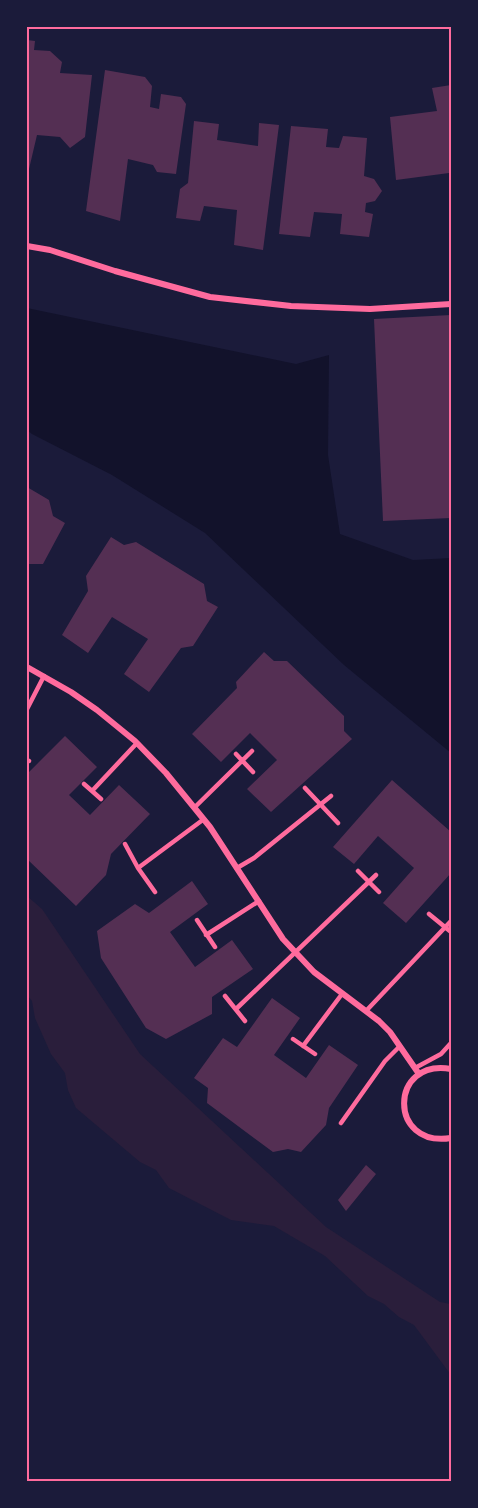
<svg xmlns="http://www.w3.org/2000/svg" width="478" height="1508" viewBox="0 0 478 1508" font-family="Poppins,sans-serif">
<rect width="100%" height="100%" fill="#1b1b3a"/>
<path fill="#2a1e3b" d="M27,896l15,13 98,145 186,173 114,75 11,2v71l-37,-50 -15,-8 -15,-13 -16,-8 -43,-40 -51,-30 -43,-6 -62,-32 -13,-18 -16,-8 -64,-54 -8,-18 -3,-17 -14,-19 -16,-36 -3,-17 -5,-6z"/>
<path fill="#12122b" d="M27,308l269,56 33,-9 -1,100 12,79 73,26 38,-2v195l-107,-88 -139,-132 -93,-58 -80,-41 -5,-4z"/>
<path fill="#542f53" d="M27,40l8,1 -1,9 16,1 12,11 -2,11 32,2 -7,62 -15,11 -10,-11 -23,-2 -8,34 -2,-1z
M105,70l40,7 7,9 -2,21 9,2 2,-15 20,3 5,7 -10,70 -19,-2 -4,-7 -25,-6 -8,62 -34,-10z
M451,85v94l-2,-6 -53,7 -6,-63 47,-6 -5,-23z
M194,121l25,3 -2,16 41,6 1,-23 20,2 -16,125 -29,-5 3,-35 -33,-4 -4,15 -24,-3 4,-29 8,-6z
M291,126l37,3 -2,18 13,1 4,-12 24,2 -3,38 10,3 8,12 -7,10 -9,2 -1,9 8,2 -4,23 -29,-3 2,-20 -28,-2 -4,25 -31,-3z
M451,315v203l-68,3 -9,-202z
M27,487l22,13 4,16 12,7 -22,41h-16z
M111,537l13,8 12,-3 68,42 3,17 11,6 -25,39 -12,2 -32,44 -25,-18 24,-35 -36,-22 -24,36 -26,-18 26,-44 -2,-15z
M264,652l10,9h13l57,55v15l8,8 -81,73 -24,-23 30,-29 -27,-27 -29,29 -29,-28 45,-46 -1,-6z
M65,736l32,31 -28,28 21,20 29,-30 31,29 -39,40 -5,21 -30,31 -49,-47v-85z
M392,780l59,52v41l-45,50 -23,-20 31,-35 -36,-32 -24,28 -21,-17z
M192,881l16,23 -38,28 25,35 37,-27 21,29 -41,28v17l-46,25 -20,-11 -45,-70 -4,-27 38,-27 14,9z
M272,998l28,20 -26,37 32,23 23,-33 29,20 -29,43 -3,17 -25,27 -13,-3 -15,3 -66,-49 1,-15 -14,-10 29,-40 14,9z
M366,1165l10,9 -30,37 -8,-11z"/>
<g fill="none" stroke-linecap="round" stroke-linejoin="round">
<path stroke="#ff6b9d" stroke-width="4.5" d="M27,709l17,-33
M236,754l17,18
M27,760l2,1
M84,784l8,7 45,-48
M305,788l33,35
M92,791l9,8
M195,807l57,-56
M125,844l13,24 66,-49
M138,868l17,24
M237,868l17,-10 77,-62
M358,871l21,21
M429,914l22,18
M197,920l18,27
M206,935l53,-34
M225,996l20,25
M236,1009l140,-134
M366,1011l85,-90
M293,1039l22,15
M303,1046l39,-52
M415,1068l26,-14 10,-11
M341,1123l44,-62 15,-15"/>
<path stroke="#ff6b9d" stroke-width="6" d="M27,246l23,4 65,21 95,26 81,9 79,3 81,-5
M27,667l44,25 26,18 38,31 31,32 44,54 73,112 31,33 65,49 11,11 29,42
M451,1069c-62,-11 -63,79 0,69"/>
</g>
<rect width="478" height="1508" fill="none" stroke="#1b1b3a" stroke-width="57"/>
<rect x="28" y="28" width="422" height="1452" fill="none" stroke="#ff6b9d" stroke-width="2"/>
</svg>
